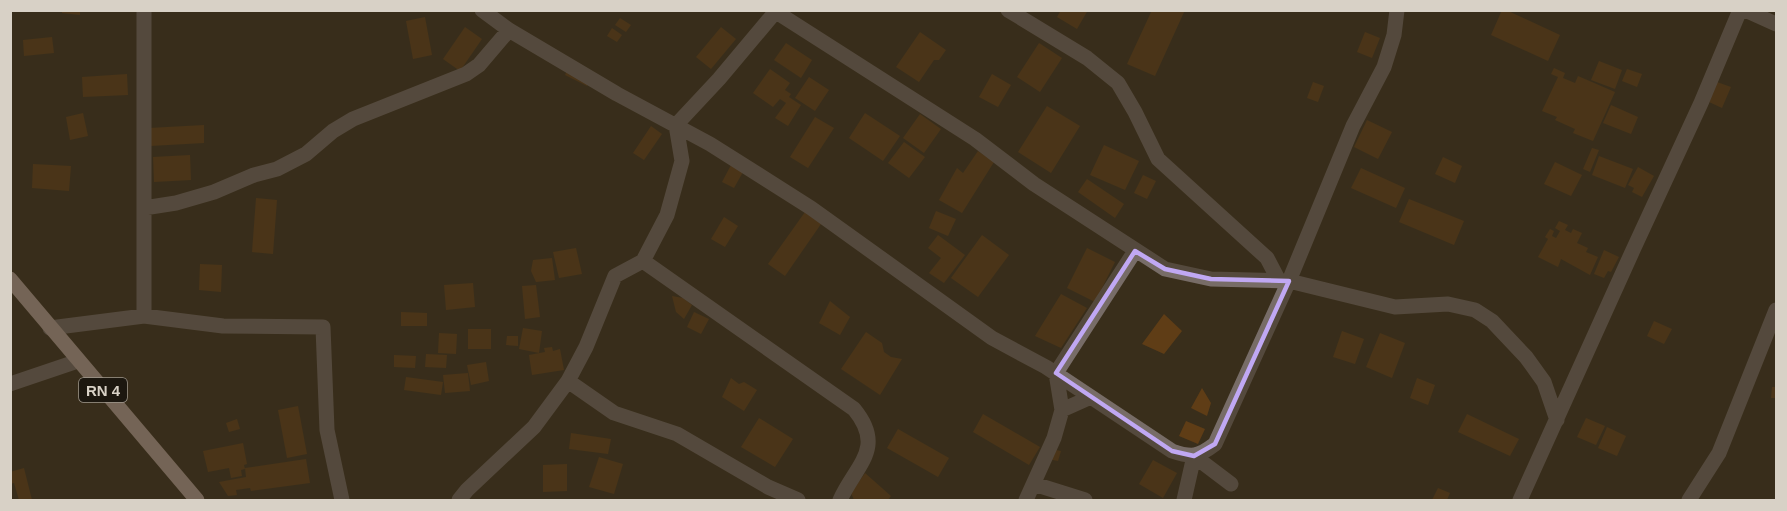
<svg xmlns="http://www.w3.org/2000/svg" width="1787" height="511" viewBox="0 0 1787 511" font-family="Helvetica,sans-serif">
<rect width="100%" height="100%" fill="#392e1b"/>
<path fill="#5f3d16" d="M62,10h18v5l-18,-2z
M1061,10h27l-11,19 -20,-12z
M1152,10h33l-30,66 -28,-12z
M1502,10h4l54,25 -12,26 -57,-26z
M425,17l7,38 -19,4 -7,-38z
M620,18l11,7 -5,7 -11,-7z
M465,27l17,12 -22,32 -17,-12z
M721,27l15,12 -25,30 -15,-12z
M612,28l10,7 -5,7 -10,-6z
M920,32l26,18 -7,10h-5l-15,22 -23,-15z
M1365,32l15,6 -8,20 -15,-6z
M52,37l2,16 -30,3 -1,-16z
M786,43l26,17 -11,18 -27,-18z
M1039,43l23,15 -22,34 -23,-15z
M1599,61l23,9 -7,19 -24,-9z
M568,68l22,11 -3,7 -22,-11z
M1554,68l11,5 -2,5 12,5 3,-7 37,16 -22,49 -20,-8 2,-4 -20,-9 2,-3 -15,-6 16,-34 -7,-3z
M770,69l20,14 -5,7 6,4 -2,3 12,8 -13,21 -13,-8 11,-15 -6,-4 -7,8 -20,-14z
M1627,69l15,5 -5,13 -15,-6z
M127,74l1,21 -45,2 -1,-20z
M992,74l19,11 -13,22 -19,-10z
M809,77l20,13 -14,21 -20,-13z
M1313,82l11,4 -6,16 -11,-4z
M1717,82l14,5 -9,21 -13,-6z
M1611,105l27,12 -7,17 -28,-11z
M1047,106l33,20 -29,47 -33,-21z
M83,113l5,23 -18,4 -4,-23z
M865,113l35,23 -17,25 -34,-23z
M920,114l21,15 -17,24 -21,-15z
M815,117l19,11 -26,40 -18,-11z
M1367,120l25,12 -14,27 -24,-12z
M204,125v18l-54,3 -1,-18z
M651,126l11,8 -18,26 -11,-7z
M904,142l21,15 -16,21 -21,-15z
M1104,145l35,16 -14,29 -35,-15z
M1592,148l7,2 -9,22 -7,-3z
M978,151l16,11 -32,51 -23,-13 18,-32 6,5z
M190,155l1,25 -37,2 -1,-25z
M1599,156l34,13 -8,19 -33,-13z
M1443,157l19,9 -7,17 -20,-9z
M1555,162l27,13 -11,21 -27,-12z
M33,164l38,2 -2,25 -37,-3z
M731,165l12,7 -9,16 -12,-6z
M1638,167l16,9 -12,21 -10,-5 2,-4 -6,-3z
M1361,168l44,20 -9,20 -45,-20z
M1143,175l13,6 -9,18 -13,-6z
M1087,179l37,25 -9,14 -37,-26z
M256,198l21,2 -4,54 -21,-2z
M1409,199l55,22 -10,24 -55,-23z
M936,211l20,8 -8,17 -19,-8z
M805,212l16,12 -36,52 -17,-12z
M724,217l14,9 -13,21 -14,-8z
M1559,221l9,4 -3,5 6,3 2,-4 9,4 -5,10 11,5 -2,4 12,5 -8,18 -29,-16 -3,8 -20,-10 10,-18 -3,-2 5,-8 4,2 -2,5 4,2 4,-7 -5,-3z
M938,235l27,20 -21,28 -15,-10 12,-15 -13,-10z
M982,235l27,20 -31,42 -27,-19z
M576,248l6,26 -23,4 -6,-26z
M1087,248l28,14 -20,40 -28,-14z
M1604,250l15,7 -8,15 -3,-1 -4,7 -10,-4z
M552,258l3,22 -19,2 -5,-11 2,-11z
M200,264l22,1 -1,27 -22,-2z
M473,283l2,24 -29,3 -2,-25z
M536,285l4,32 -15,2 -3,-33z
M1061,294l26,14 -26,40 -26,-12z
M672,296l11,2 9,7 -8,14 -8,-7z
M830,301l20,16 -10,18 -21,-12z
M401,312l26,1v13h-26z
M694,312l15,7 -8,15 -14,-7z
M1164,314l18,17 -18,23 -22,-10z
M1654,321l18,8 -8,15 -17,-8z
M523,328l19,3 -3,22 -20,-4z
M468,329h23v20h-23z
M1342,331l22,8 -9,25 -22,-7z
M866,332l16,11 2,9 7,5 11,2 -22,36 -39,-26z
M439,333l18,1 -1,20 -18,-1z
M1380,333l25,10 -13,35 -26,-11z
M507,336h11v10l-12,-1z
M552,347l1,4 7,-2 4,21 -32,5 -3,-20 16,-3 -1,-4z
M426,354l21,1 -1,13 -21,-1z
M394,355l22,1 -1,12 -21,-1z
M486,362l3,19 -18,4 -4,-20z
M468,373l2,18 -25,2 -2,-18z
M406,377l37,5 -2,13 -37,-5z
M731,378l8,6 5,-2 13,8 -13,21 -22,-14z
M1417,378l18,7 -7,20 -18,-7z
M1772,387h4v11h-5z
M1202,388l9,15 -4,13 -16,-8z
M298,406l9,48 -20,4 -9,-48z
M983,414l57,33 -11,18 -56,-33z
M1467,414l52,25 -9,17 -52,-24z
M759,418l34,21 -18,28 -34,-20z
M1586,418l19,8 -9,19 -19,-8z
M237,419l3,10 -11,3 -3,-9z
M1186,421l19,8 -7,15 -19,-8z
M1607,427l19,9 -9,20 -19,-8z
M898,429l51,29 -11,19 -51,-29z
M571,433l40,6 -3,15 -39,-5z
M243,443l4,21 -3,1 1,4 -4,1 1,6 -11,2 -2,-10 -21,4 -5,-21z
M1051,449l10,2 -3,10 -10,-2z
M599,457l24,7 -9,30 -25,-7z
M306,459l4,24 -59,8 -1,-3 -14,2 1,5 -9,1 -9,-14 27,-5 -1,-9z
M1153,460l24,13 -14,25 -24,-14z
M567,464v27l-24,1v-27z
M24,468l8,32h-13l-5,-17 -4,1v-12z
M865,473l26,23 -3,4h-34l-3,-7z
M1438,488l12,5 -3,7h-15z"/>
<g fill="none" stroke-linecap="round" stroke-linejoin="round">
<path stroke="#776c67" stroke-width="15" d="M144,10v306
M482,10l27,20 108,64 93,50 101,64 181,130 54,29 126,84c20,7 26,6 43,-7l74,-163 64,-155 31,-59 10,-32 3,-25
M773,10l202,129 59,45 131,85 46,10 78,2 106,26 53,-3 27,6 17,11 34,36 18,25 13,38
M1008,10l79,48 31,25 17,29 23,47 109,99 12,23
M1745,10l31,14
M144,208l32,-5 38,-11 40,-17 23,-6 29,-15 27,-23 20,-12 113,-45 13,-9 30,-35
M643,261l211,148c32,39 2,56 -14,91
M50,328l94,-12 79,10 100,1 4,103 15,70
M568,381l46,32 63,21 91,53 30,13
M10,384l68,-23
M1062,410l29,-13
M1034,484l51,16
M459,500l8,-10 67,-63 34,-46 18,-34 29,-71 28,-15 24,-46 15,-54 -6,-36 43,-46 58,-69
M1026,500l28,-62 8,-28 -6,-37 79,-122
M1184,500l10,-44 37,28
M1520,500l113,-250 68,-147 39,-93
M1689,500l30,-47 57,-143"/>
<path stroke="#bda79d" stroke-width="15" d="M10,279l187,221"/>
</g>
<path d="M0 0H1787V511H0ZM1135,251l30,18 46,10 78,2 -74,163 -21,12 -22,-5 -116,-78z" fill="#392e1b" fill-opacity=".55" fill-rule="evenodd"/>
<path fill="none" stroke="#c0a8f3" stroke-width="4.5" stroke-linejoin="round" d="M1135,251l30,18 46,10 78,2 -74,163 -21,12 -22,-5 -116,-78z"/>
<g text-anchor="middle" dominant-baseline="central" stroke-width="6" stroke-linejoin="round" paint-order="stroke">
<rect fill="#1c170f" stroke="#a0998f" stroke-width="1.5" x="79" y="378" width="48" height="24" rx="4.5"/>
<g font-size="15" font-weight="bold" fill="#d8d1c6">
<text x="103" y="390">RN 4</text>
</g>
</g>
<rect width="1787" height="511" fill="none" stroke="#d8d1c6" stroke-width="24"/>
</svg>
